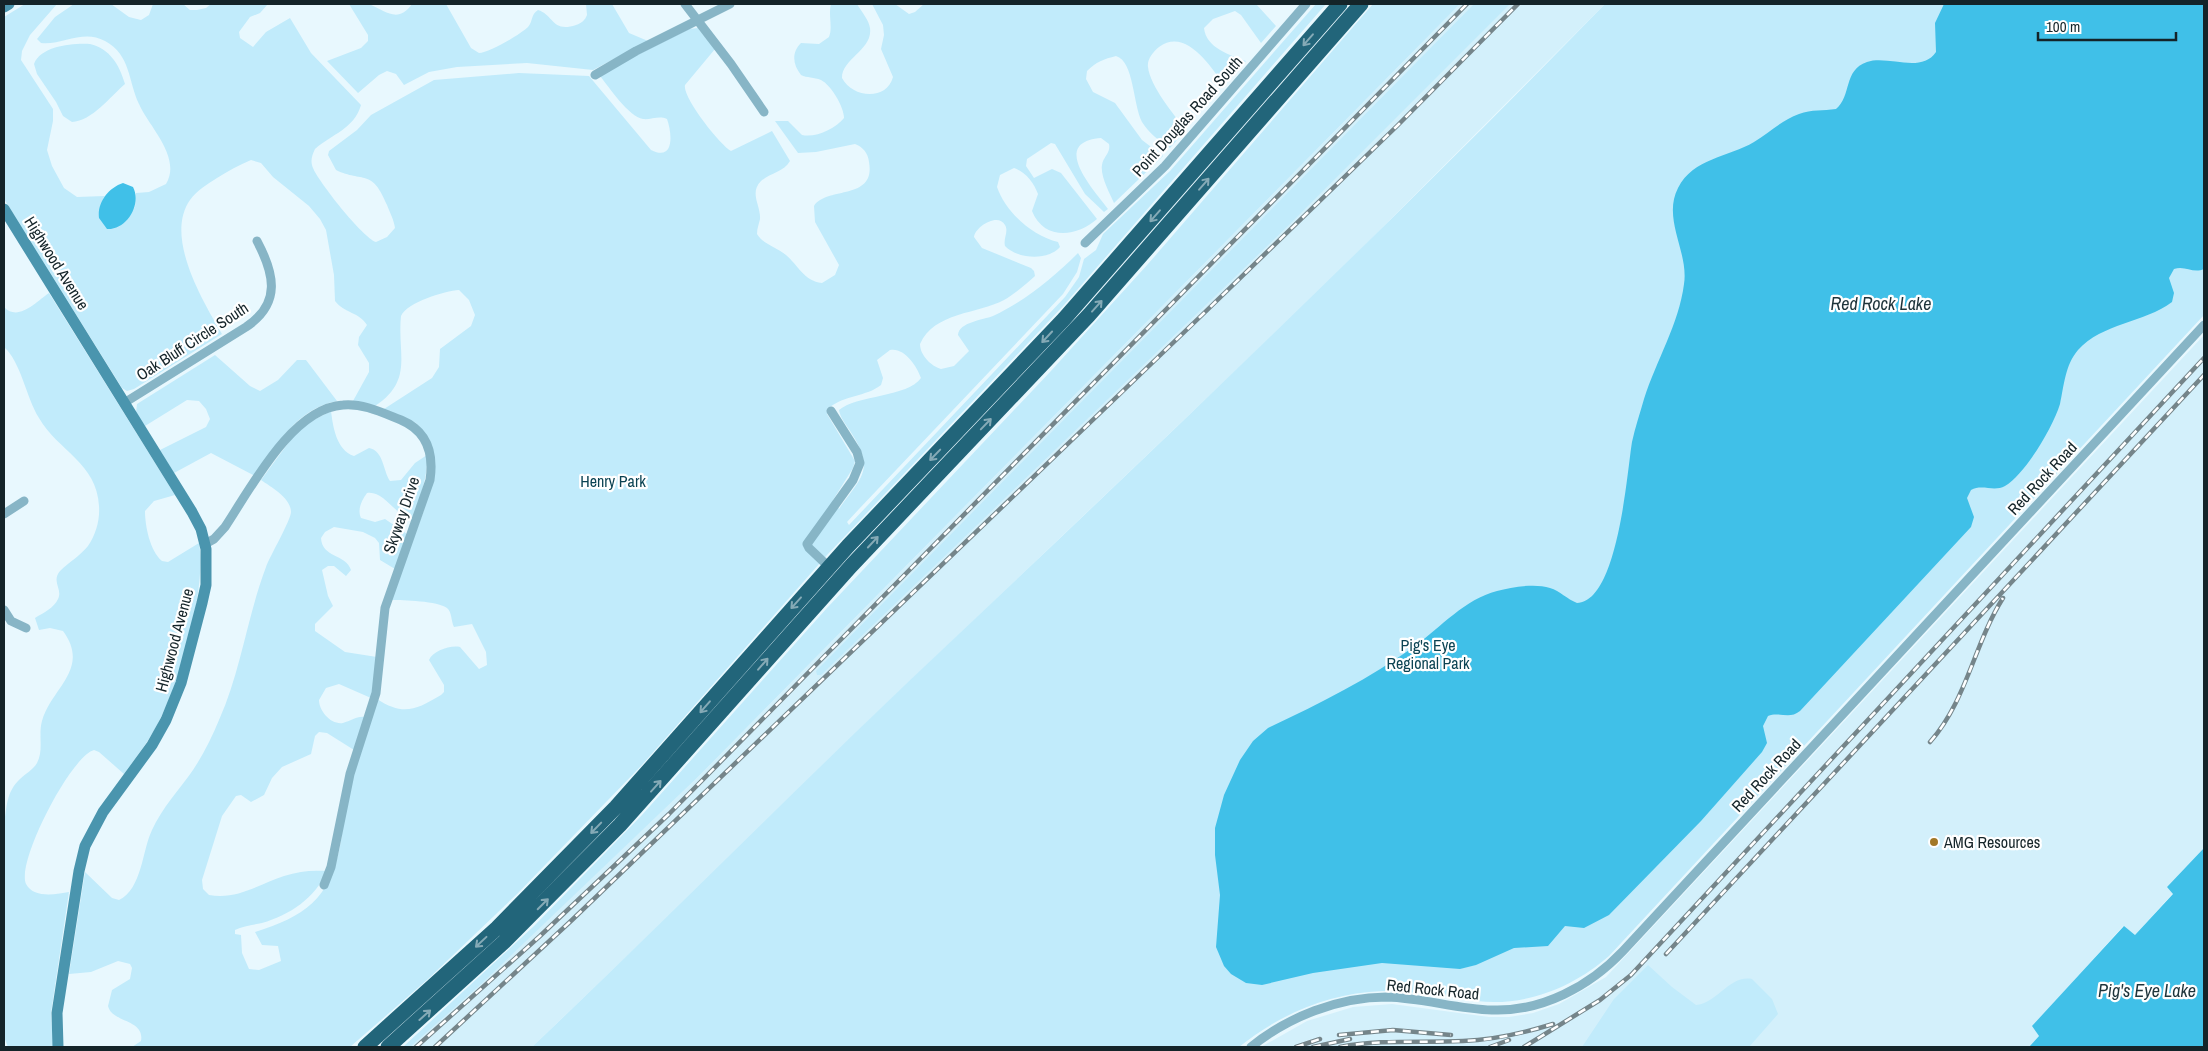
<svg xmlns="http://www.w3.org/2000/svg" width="2208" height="1051" viewBox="0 0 2208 1051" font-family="'Archivo Narrow',sans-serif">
<rect width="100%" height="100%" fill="#e8f8fe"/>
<path fill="#d3f0fb" d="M1460,4h145l-287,288 -447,426 -169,166 -170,163h-129l88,-79 48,-40 159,-151z
M2204,335v513l-37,39 6,6 -38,42 -12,-9 -90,100 6,10 -10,11h-768l46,-26 46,-14 39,-3 97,13h20l24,-4 26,-9 47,-27z"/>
<path fill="#c1ebfb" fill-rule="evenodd" d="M25,4h32l-27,31 -8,16 -1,9 32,49v12l-6,29 5,16 12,22 13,9 28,-1 -2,4 18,25 14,-18 1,-14 13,-1 17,-8c16,-27 -17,-57 -27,-80 -11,-23 -8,-49 -34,-63 -22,-12 -41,4 -64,2l-4,-4 18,-22 19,-13h37l18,13 12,3 8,-5 4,-11h30l7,6h7l9,-2 5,-4h57l-8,9 -10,4 -11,15 1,6 13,9 13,-15 24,-14 21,35 50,52c-7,24 -29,29 -46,44 -3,6 -5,12 -2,19 5,13 50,70 63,74l11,-5 8,-9c-1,-8 -5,-15 -8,-23 -15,-37 -24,-22 -51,-35l-8,-15 1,-4 28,-21 14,-15 63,-35 85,-7 70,3 62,74c24,12 21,-17 16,-31 -8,-4 -16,1 -24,0 -14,-2 -34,-32 -43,-43l23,-14 66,-33 9,-1 17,21 -30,36c-3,12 35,60 46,66l41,-20 18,30c-6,11 -20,12 -29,20 -12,12 0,25 -1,38 -1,5 -3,9 -3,15 7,11 19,13 29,21 12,10 18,26 36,28l13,-8 4,-10 -24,-43 -1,-16c13,-20 62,-5 55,-44 -1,-9 -6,-15 -14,-18l-39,8 -18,1 -23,-32h13l14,14c14,3 33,-6 42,-17 0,-11 -13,-33 -23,-38 -7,-3 -14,-2 -20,-5 -8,-10 -10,-22 0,-32l18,1 10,-7c4,-10 -1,-22 2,-33h26c4,7 12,16 13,24 3,22 -28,30 -28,50 10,20 45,23 51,-1l-12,-28 3,-14 -1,-10 -11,-21h23l14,10 6,-2 9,-8h332l20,22 -15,17 -20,-28 -6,-4 -22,8 -9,9c2,20 26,27 42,33l-22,24c-13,-18 -38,-58 -65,-38 -6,5 -12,12 -11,20 2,19 26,48 38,63l-16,18c-11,-7 -21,-15 -28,-26 -9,-17 -8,-61 -26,-66 -12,3 -20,6 -29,15l-1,8 7,13 22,11 27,37 21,16 -49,47c-4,-9 -14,-27 -12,-38 1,-8 9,-12 7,-21l-8,-6c-51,4 -9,50 7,71l-4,3 -19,-18 -30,-50 -4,-1 -24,16 -1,7 8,12 18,-9 9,4 36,46c-20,18 -53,22 -65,-8l6,-17c-4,-11 -12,-22 -24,-26l-14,7 -3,12c9,26 36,49 61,55l2,5c-12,14 -43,12 -55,-1 -2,-8 4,-14 0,-21 -7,-13 -30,2 -31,12l8,11 49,20 3,3 1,5c-9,8 -20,18 -31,24 -26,14 -70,12 -84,44 0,11 11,22 21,25l13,-3 15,-15 -11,-16c1,-13 25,-15 35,-19 31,-14 61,-39 85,-63l3,5 -4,14 -14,22 -204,215 -12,13 2,3 216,-228 14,-20 5,-18 12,-9 7,-16 67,-63 146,-167h10l-262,301 -237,250 -186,211 -124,128 -89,85 -78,68h-218l9,-6c4,-22 -29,-18 -33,-35l4,-16 18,-11 2,-11 -2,-4 -12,-3 -27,11 -22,2 16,-102 27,26 7,2c23,-11 23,-49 33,-70 10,-22 27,-40 41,-60 10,-15 19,-33 26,-50 22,-49 28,-103 47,-153 4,-11 25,-47 25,-55 0,-14 -20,-25 -30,-32l39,-53 31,-16c2,15 5,39 23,45l15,-8c15,3 14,23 21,33l11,-1 14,-17 12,-8c1,24 -8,44 -15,66 -16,-6 -29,-31 -45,-28 -5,7 -10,16 -6,25l14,4 10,-3 22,15 -12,35 -15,-9 -1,-17 -4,-5 -12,-6 -29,-5 -9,5 -4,6c1,20 25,16 30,32l-5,6 -12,-10h-6l-6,4 6,26 5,10 -18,18v7l30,21 32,5 -6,41 -32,-14 -13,4 -7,12c0,11 12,25 24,23 8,-2 13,-7 22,-6l-11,33 -27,-17 -8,-1 -4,4 -4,18 -29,13 -10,11 -8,17 -13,7 -10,-7 -5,1 -14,20 -20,64 1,9 6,6c29,5 50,-11 75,-19 15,-5 28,-6 43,-5 -12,27 -37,44 -65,52 -9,2 -19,3 -27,7v4l6,1 1,18 7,16 10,1 22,-9 -3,-15 -16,-1 -7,-13c50,-16 74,-32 85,-86 3,-13 3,-28 6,-41 9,-36 20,-71 31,-106 26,17 39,11 64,-4l3,-3v-7l-15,-25c4,-9 21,-15 31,-13l19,22 8,-4 -1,-13 -14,-28 -18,3c-3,-6 -2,-15 -7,-19 -9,-7 -44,-8 -56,-8l33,-90 7,-67 -15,-20 -32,-14 48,-31 7,-11 1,-18 31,-23 4,-11 -6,-15 -10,-10c-14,1 -52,12 -58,26 -4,38 13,64 -26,90l-22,-5 16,-29v-9l-11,-18 1,-8 8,-12c-8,-13 -23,-12 -32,-24l-1,-26 -8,-45 -6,-11 -11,-13 -36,-29 -12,-14 -10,-3c-12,5 -23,11 -34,18 -9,6 -20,12 -27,22 -26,37 13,101 32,134l-88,55 -7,2 -5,-3 -118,-189v-182zM890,350c14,-3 27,16 31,28 -13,19 -64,17 -82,32 1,8 9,17 13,24 23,37 9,43 -13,75l-6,-9 20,-32 2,-7 -28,-47v-5c19,-15 39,-12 54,-24l2,-7 -6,-18z
M349,4c5,0 15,-2 20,0 17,7 29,20 43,0h34l25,44 8,5c10,0 42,-19 49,-26 5,-6 3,-13 10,-17 16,5 14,23 38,15 6,-2 9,-5 11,-10l-1,-11h26l17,29 19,8 -55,29 -66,-7 -70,4 -28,5 -25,13 -8,-11 -9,-3 -8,4 -21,18 -31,-32 34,-13 7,-7v-6z
M1373,4h87l-762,773 -219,209 -69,61h-7l131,-121 108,-111 185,-207 223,-236 98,-108z
M1474,4h36l-221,221 -468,450h-4l-1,-4z
M1605,4h599v311l-595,641c-35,31 -84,51 -132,45 -32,-3 -63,-11 -95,-10 -53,2 -102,23 -143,56h-707c138,-131 272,-267 411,-398 224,-212 447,-424 662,-645z
M90,44c20,5 29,20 35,40 -15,13 -33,37 -53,38l-9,-6 -7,-14 -19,-28 -3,-10c7,-18 38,-21 56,-20z
M49,293l126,202 -21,6 -9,10c0,15 5,40 17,50l6,1 31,-19c8,45 -19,140 -41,180 -9,18 -22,34 -34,51l-25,-22 -5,-2c-23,6 -78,112 -68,134 8,15 31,10 43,8l-18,121 2,34h-45l-4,-10v-213c3,-17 2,-32 16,-45 6,-6 13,-9 17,-16 7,-13 1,-28 5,-42 9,-33 49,-52 21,-90l-13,-3 -11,2 -4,-12c8,-5 19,-10 23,-19 5,-10 -7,-17 2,-28 9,-9 20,-15 28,-25 8,-12 12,-26 11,-40 -2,-43 -41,-55 -60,-88 -13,-21 -18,-56 -35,-71v-40c14,15 32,-5 45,-14z
M215,355l35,31 10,5 18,-11 19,-20h9l31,41c-41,8 -60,44 -82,75l-44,-23 -37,20 -14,-23 46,-23 4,-8 -4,-10 -7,-8 -12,-1 -42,26 -9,-13 1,-9z
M1648,965l24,22 24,18c21,-1 33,-30 56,-26l20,20 6,15 -29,33h-167l32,-48z"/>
<path fill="#40c0e8" d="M1944,4h260v265c-11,5 -19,-4 -30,0l-5,9 5,15 -2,9c-28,21 -70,21 -94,48 -13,15 -14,36 -18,54 -7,23 -34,69 -55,82 -11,6 -23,-2 -34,4l-4,8 7,19 -3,10 -171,184c-11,9 -21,0 -32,5l-5,10 4,17 -5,9 -61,69 -92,94 -25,13 -19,-2 -17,20 -34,2 -38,17 -16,4 -78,-6 -69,10 -51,12 -16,-2 -15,-9 -7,-8 -8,-19 4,-52 -5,-40v-27l9,-33 16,-35 13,-19 15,-13c51,-24 101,-49 147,-82 26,-19 50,-47 82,-55 15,-4 38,-8 53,-3 10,3 17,11 27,15 41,-1 50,-130 55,-161 3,-14 8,-29 12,-43 12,-38 35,-75 40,-115 5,-32 -22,-65 -6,-96 15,-30 51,-31 76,-46 15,-9 28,-22 45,-28 13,-5 24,-3 37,-5 16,-13 7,-39 31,-47 22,-7 54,12 69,-10l-1,-29z
M123,183l10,4c9,17 -6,43 -26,42l-8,-11c-2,-15 9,-30 24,-35z
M2204,848v199h-175l10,-11 -7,-10 92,-100 11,9 38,-41 -6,-7z"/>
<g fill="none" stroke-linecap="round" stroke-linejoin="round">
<path stroke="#87b5c6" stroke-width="9" d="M685,4l46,60 33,48
M595,75l41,-24 94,-47
M1085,243l80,-77 141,-162
M124,403l122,-76c36,-24 28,-54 11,-86
M4,514l20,-13
M205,544l9,-5 11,-12c26,-39 67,-119 118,-122 20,-2 40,8 58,15 26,11 33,33 29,60l-45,128 -9,85 -26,81 -19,93 -7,18
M829,567l-20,-19 -2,-4 46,-64 7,-17 -3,-11 -26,-41
M4,610l7,11 15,7
M1251,1047c37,-30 87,-50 136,-50 36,1 70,12 105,13 50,2 98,-24 131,-59l581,-626"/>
<path stroke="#4a95ae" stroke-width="11" d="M4,7l5,-3
M4,209l188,303 9,17 5,20v36l-4,18 -21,80 -15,37 -14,25 -49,67 -18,34 -6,25 -22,142 1,34"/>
<path stroke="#22657a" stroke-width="15" d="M365,1047l132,-119 119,-121 232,-261 216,-227 276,-315
M388,1047l116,-105 116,-117 231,-259 238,-251 272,-311"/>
<defs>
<path id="rail" d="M1930,742c37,-42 44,-98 73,-144
M1666,954l538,-579
M1339,1035l54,-5 58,5
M416,1047l124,-111 129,-122 798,-810
M435,1047l137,-127 630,-605 195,-189 121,-122
M1296,1047l24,-8
M1313,1047l37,-8
M1340,1047c41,-8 82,-4 123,-6 30,-1 61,-8 90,-17
M1490,1047l19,-7
M1524,1047l76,-47 31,-25 573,-617"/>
</defs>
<use href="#rail" stroke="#75858a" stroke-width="4.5"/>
<use href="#rail" stroke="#fff" stroke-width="2.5" stroke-dasharray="8" stroke-linecap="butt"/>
</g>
<defs><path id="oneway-shaft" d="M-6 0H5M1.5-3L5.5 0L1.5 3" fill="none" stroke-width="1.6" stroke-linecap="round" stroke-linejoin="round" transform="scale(1.25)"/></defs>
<g stroke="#85aab6">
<use href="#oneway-shaft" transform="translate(1308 40) rotate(131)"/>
<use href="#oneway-shaft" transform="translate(1204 184) rotate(-49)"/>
<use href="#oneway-shaft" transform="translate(1155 216) rotate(131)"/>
<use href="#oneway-shaft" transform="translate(1097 306) rotate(-48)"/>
<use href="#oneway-shaft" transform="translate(1047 337) rotate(133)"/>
<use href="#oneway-shaft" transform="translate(986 424) rotate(-46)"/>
<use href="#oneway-shaft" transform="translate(935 455) rotate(134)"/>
<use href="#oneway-shaft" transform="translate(873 542) rotate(-47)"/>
<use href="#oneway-shaft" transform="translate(796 603) rotate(132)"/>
<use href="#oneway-shaft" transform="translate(763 664) rotate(-49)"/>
<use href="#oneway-shaft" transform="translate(705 707) rotate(131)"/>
<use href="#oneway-shaft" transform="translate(656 786) rotate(-48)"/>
<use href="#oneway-shaft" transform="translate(596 828) rotate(134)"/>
<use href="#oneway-shaft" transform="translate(543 904) rotate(-45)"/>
<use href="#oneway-shaft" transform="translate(481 942) rotate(137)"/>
<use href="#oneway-shaft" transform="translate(425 1015) rotate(-42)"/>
</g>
<circle fill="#a27827" stroke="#fff" stroke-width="2" cx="1934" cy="842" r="5"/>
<g text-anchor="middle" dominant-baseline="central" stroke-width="4.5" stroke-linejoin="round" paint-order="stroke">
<g font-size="16" fill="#142429" stroke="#fff">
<text transform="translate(1187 116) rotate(-48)">Point Douglas Road South</text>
<text transform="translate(57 263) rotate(58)">Highwood Avenue</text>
<text transform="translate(192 341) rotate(-33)">Oak Bluff Circle South</text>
<text transform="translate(2042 478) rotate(-47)">Red Rock Road</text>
<text transform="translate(401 515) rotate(-71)">Skyway Drive</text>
<text transform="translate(174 640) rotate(-75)">Highwood Avenue</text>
<text transform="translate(1766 775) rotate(-47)">Red Rock Road</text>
<text transform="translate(1433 989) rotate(6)">Red Rock Road</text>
</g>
<g font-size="16" fill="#0b4353" stroke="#fff">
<text x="613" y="481">Henry Park</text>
<text x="1428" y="645">Pig's Eye<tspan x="1428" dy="18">Regional Park</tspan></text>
</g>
<g font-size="16" fill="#142429" stroke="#fff" text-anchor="start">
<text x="1944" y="842">AMG Resources</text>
</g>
<g font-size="18" font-style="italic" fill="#1e343b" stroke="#fff">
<text x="1881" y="303">Red Rock Lake</text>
<text x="2147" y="990">Pig's Eye Lake</text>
</g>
</g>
<rect width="2208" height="1051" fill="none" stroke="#142429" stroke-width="10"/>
<path d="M2038 32v8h138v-8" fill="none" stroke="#142429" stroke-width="2.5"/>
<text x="2046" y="32" font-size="15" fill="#142429" stroke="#ffffff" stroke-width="4" paint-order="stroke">100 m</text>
</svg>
